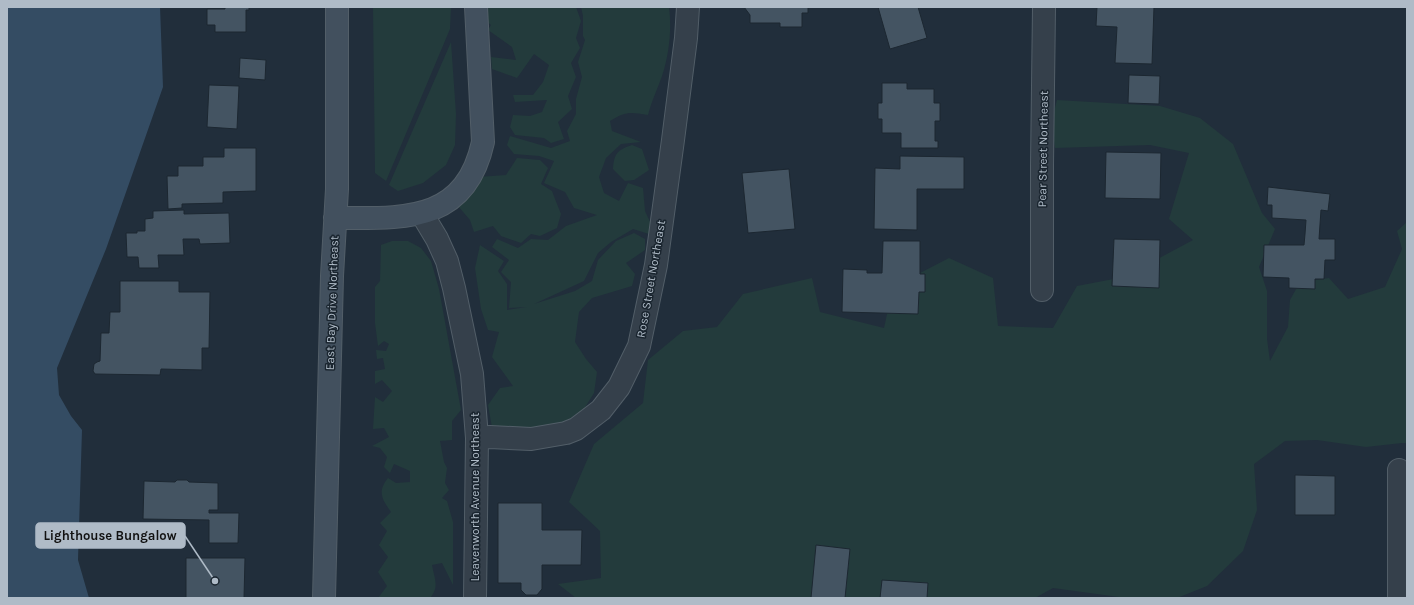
<svg xmlns="http://www.w3.org/2000/svg" width="1414" height="605" viewBox="0 0 1414 605" font-family="Karla,sans-serif">
<rect width="100%" height="100%" fill="#212e3b"/>
<path fill="#233b3c" d="M373,7h78l-1,22 -64,152 -11,-8z
M482,7h94l5,14 -5,17 4,10 -9,15 5,14 -8,19 4,13 -14,13 6,17 -13,4 -7,-5 -29,-3 -5,-8 3,-12 17,1 12,-4 5,-12 -32,2 -2,-7h20l10,-13 6,-17 -15,-11 -17,24 -25,-9 -1,-12 25,3 -4,-13 -24,-17 3,-5 -9,-8z
M581,7h88c3,22 0,48 -7,69 -5,14 -10,24 -14,39 -18,-3 -22,-4 -38,6l2,10 29,11 -20,2 -15,14 -7,19 5,16 15,8 9,-18 15,5 2,23 7,15 -3,8 -16,-5 -22,13 -13,11 -14,28 -50,23 41,-13 17,-10 6,-21 18,-19 18,-8 11,6v11l-19,13 9,11 -3,12 -40,12 -13,14 -4,30 11,17 11,13 -3,21 -15,24 -40,26 -46,-10 -5,-28 12,-17 13,-2 -21,-29 7,-25 -11,-2 -7,-21 -6,-41 5,-23 24,16 -6,10 9,13v26l20,-3 -18,1 2,-26 -10,-10 8,-12 -17,-13 5,-8 21,9 13,-9 17,1 18,-14 31,-11 -23,-7 -9,-16 -21,-9 10,-22 -15,-5 -25,-2 -7,-9 3,-9 41,12 19,-7 -3,-10 9,-17v-15l6,-22 -4,-15 7,-22 -2,-4v-20z
M451,42l5,72 -1,31 -9,20 -23,18 -25,8 -9,-6z
M1057,100l103,6 40,12 33,26 29,69 13,16 -16,38 8,24v48l3,22 18,-34 2,-27 10,-18 29,-4 19,21 37,-12 17,-38 -5,-18 10,-9v221h-5l-36,4 -49,-7 -32,1 -31,23 3,46 -14,41 -36,35 -30,12h-51l-73,-10 -18,10h-459l-18,-14 43,-6 -1,-47 -31,-29 25,-58 49,-41 5,-43 35,-29 34,-4 26,-33 69,-16 8,34 64,16 9,-41 56,-29 44,20 5,48 55,2 24,-42 47,-9 69,-37 -24,-21 20,-66 -39,-8 -95,3 -4,-25z
M632,145l10,4 7,21 -15,10 -9,1 -12,-12c1,-15 4,-19 19,-24z
M517,158l23,2 8,8 -7,16 11,7 3,8 6,15 -4,14 -17,8 -9,-2 -10,9 -20,-7 -8,-10 -19,6 -4,-12 -12,-14 20,-29 28,-2z
M392,241h16l13,7 10,13 8,28 22,121 -9,11v19l-12,1 4,21 3,6 -2,15 4,7 -7,8 5,3 6,21v63l-11,-22 -10,2c2,13 8,22 -2,33h-52l9,-12 -9,-14 10,-15 -9,-12 8,-14 -7,-8 11,-11c-9,-13 -14,-20 -3,-34l8,5 14,-1v-11l-16,-7 -4,9 -6,-6 3,-10 -7,-9 -8,-2 17,-9 -5,-9 -11,1 2,-32 8,5 9,-11 -10,-11 -7,4v-13l10,-2 -2,-11 -6,1 -1,-9 10,1 3,-7 -5,-3 -6,5 -3,-23v-36l5,-6 1,-36z"/>
<path fill="#344c63" d="M7,7h153l3,80 -57,162 -49,119 2,27 12,21 11,14 -4,130 11,38h-82z"/>
<path fill="#445462" stroke="#1c2731" d="M225,7h24v3h-3v22h-31v-7h-8v-16h18z
M744,7h64v6h-6v14h-22v-4h-30v-8z
M878,7h40l9,31 -37,11z
M1097,7h57l-2,57 -37,-1 2,-36 -21,-1z
M240,58l26,2 -1,20 -26,-2z
M1129,75l31,1 -1,28 -31,-1z
M882,83h25v6h27v14h6v18h-5v20h3v7h-37v-15h-19v-14h-4v-16h4z
M209,85l30,1 -2,43 -30,-2z
M224,148h32v43l-33,1v11l-41,1v4l-14,1 -1,-33h11v-10h25v-9h21z
M1106,152l55,1 -1,46 -55,-1z
M900,156l64,1v32h-47v41l-43,-1 1,-61 25,1z
M789,169l6,60 -47,4 -6,-60z
M1268,187l62,7 -2,17 -7,-1 -2,29h16v21h-10l-1,19h-9v10l-26,-1v-10l-26,-1 1,-32h40l1,-11 1,-14 -34,-2v-13h-5z
M184,210v4l45,-1 1,30 -30,1 -1,-5h-16l1,16h-26l1,13h-20l-1,-11h-11l-1,-24h11v-2h8v-12l8,-1v-7z
M1114,239l46,1 -1,48 -47,-2z
M883,241h37v33h5v18h-6l-1,22 -76,-2 1,-43 24,1v3h15z
M120,281h59v11h31l-1,56h-7v22l-41,-1 -1,6 -65,-1 -2,-3 1,-7 3,-2 3,-1 1,-28h8l1,-21h10z
M1295,475l40,1v39h-40z
M177,480h10l2,2 29,1v27h-9v3h30l-1,30h-29v-23l-66,-1 1,-38 31,1z
M498,503h44v27h40l-1,35h-39v24l-5,6h-11l-5,-5v-7h-23z
M816,545l34,4 -5,49h-34z
M186,558h59l-1,40h-58z
M882,580l46,3 -1,15h-47z"/>
<g fill="none" stroke-linecap="round" stroke-linejoin="round">
<defs>
<path id="street" d="M422,214l15,25 10,22 7,27 18,86 5,64 -2,160
M1042,290v-125l2,-158
M477,438l13,-1 41,2 35,-6 10,-4 25,-19 18,-23 20,-41 17,-81 17,-125 13,-102 2,-31
M1399,598v-128"/>
<path id="secondary" d="M335,218c68,0 130,6 148,-76l-7,-135
M324,598l8,-322 5,-87v-182"/>
</defs>
<use href="#street" stroke="#525e68" stroke-width="24"/>
<use href="#secondary" stroke="#525e68" stroke-width="24"/>
<use href="#street" stroke="#35404b" stroke-width="22"/>
<use href="#secondary" stroke="#42505e" stroke-width="22"/>
</g>
<g text-anchor="middle" dominant-baseline="central" stroke-width="3" stroke-linejoin="round" paint-order="stroke">
<g font-size="12" fill="#afbbc7" stroke="#1a252f">
<text transform="translate(1043 149) rotate(-89)">Pear Street Northeast</text>
<text transform="translate(651 279) rotate(-80)">Rose Street Northeast</text>
<text transform="translate(332 303) rotate(-88)">East Bay Drive Northeast</text>
<text transform="translate(475 497) rotate(-90)">Leavenworth Avenue Northeast</text>
</g>
</g>
<path fill="none" stroke="#afbbc7" stroke-width="1.5" d="M215 581L185 536"/>
<circle fill="#afbbc7" stroke="#1a252f" stroke-width="1.5" cx="215" cy="581" r="4"/>
<rect fill="#afbbc7" stroke="#afbbc7" stroke-width="1.5" x="36" y="523" width="149" height="25" rx="4"/>
<g font-size="13" text-anchor="middle" font-weight="bold" fill="#111">
<text x="110" y="540">Lighthouse Bungalow</text>
</g>
<rect width="1414" height="605" fill="none" stroke="#afbbc7" stroke-width="16"/>
</svg>
